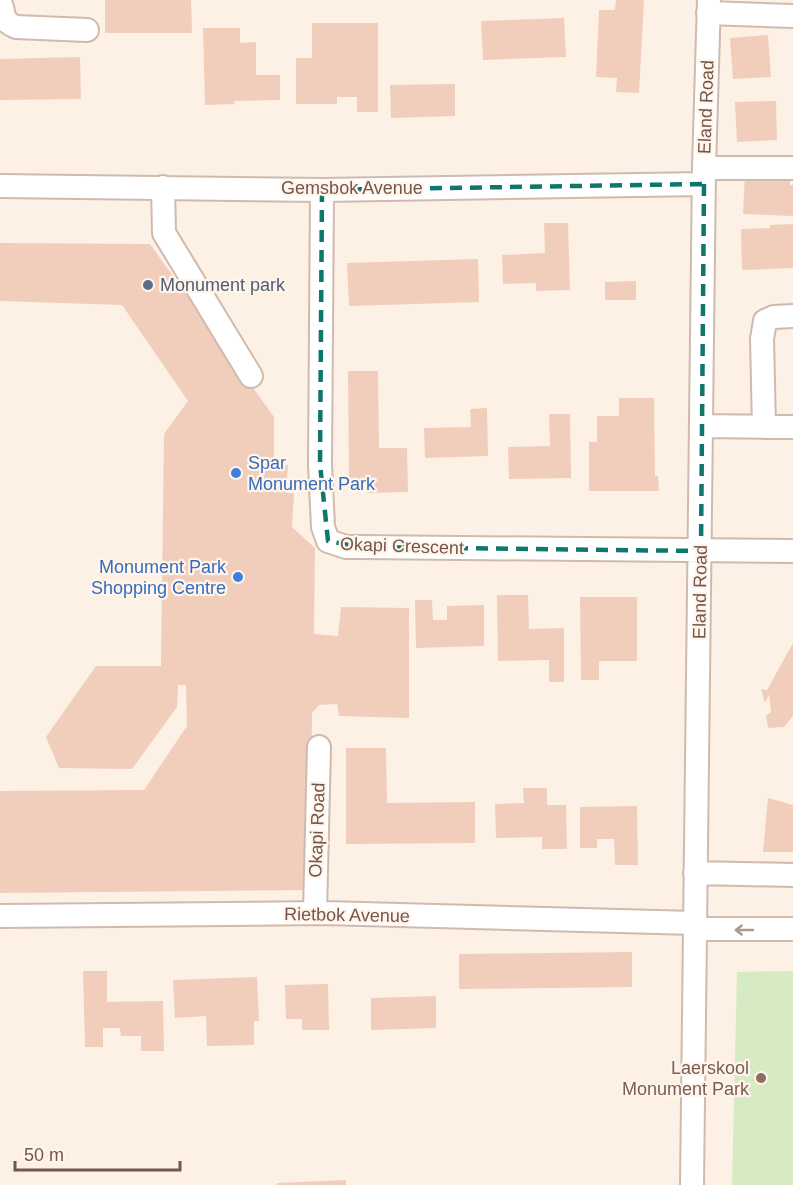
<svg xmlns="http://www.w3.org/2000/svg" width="793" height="1185" viewBox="0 0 793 1185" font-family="Arial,sans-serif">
<rect width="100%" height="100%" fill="#fcf1e4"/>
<path fill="#d6eac3" d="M793,971v214h-61l5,-213z"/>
<path fill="#f1cdbc" d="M105,0h86l1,33h-87z
M616,0h28l-5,93 -23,-1 1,-14 -21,-1 3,-67h16z
M564,18l2,39 -83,3 -2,-39z
M312,23h66v89h-21v-15h-20v7h-41v-46h16z
M203,28h37v15l16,-1v33h24v25l-46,1 1,3 -30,1z
M768,35l3,42 -38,2 -3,-41z
M80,57l1,42 -81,1v-41z
M455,84v32l-64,2 -1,-33z
M776,101l1,39 -40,2 -2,-40z
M745,173l45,2v10h3v31l-50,-2z
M544,223h24l2,67 -34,1v-8l-33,1 -1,-29 43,-2z
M793,224v44l-51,2 -1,-41 29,-1v-3z
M0,243l150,1 124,173v49l14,-1 -2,28h8l-2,34 23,21 -1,86 24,2 3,-29 68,1v110l-70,-2 -2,-12 -18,1 -7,8 -2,177 -310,3v-102l144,-1 43,-64 -1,-41h-8l-1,22 -45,62 -73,-1 -13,-31 50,-71h65l3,-232 24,-33 -66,-96 -122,-4z
M478,259l1,43 -130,4 -2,-43z
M636,281v19h-31v-18z
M348,371h30l1,77h28l1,44 -41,1v-11h-18z
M619,398h35l1,78h3l1,15h-70v-49h8v-26h22z
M487,408l1,48 -63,2 -1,-30 47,-1 -1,-18z
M549,414h21l1,64 -62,1 -1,-32 42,-1z
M497,595h31l1,34 35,-1v54h-15v-22l-51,1z
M580,597h57v64h-38v19h-18z
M415,600h17l1,20h14v-14l37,-1v41l-68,2z
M793,643v73l-9,11 -16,1 -2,-12 5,-4 -2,-18 -4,9 -4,-14 6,1z
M346,748h40l1,55 88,-1v41l-129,1z
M523,788h24v17h19l1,44h-25v-12l-46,1 -1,-34 29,-1z
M768,798l25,7v47h-30z
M637,806l1,59h-23l-1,-26h-17v9h-17v-41z
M632,952v35l-173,2v-35z
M83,971h24v31l56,-1 1,50h-23v-15h-20l-1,-8h-17v19h-18z
M257,977l2,44h-5v24l-47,1 -1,-30 -31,2 -2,-38z
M328,984l1,46h-27v-11h-16l-1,-34z
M436,996v32l-65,2v-32z
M346,1180v5h-69v-2z"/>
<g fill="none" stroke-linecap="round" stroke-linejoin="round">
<defs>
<path id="minor" d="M0,2c6,13 0,18 16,25l71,3
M708,13l85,3
M704,168h89
M0,186l322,4 382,-6
M163,187l1,46 87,143
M322,190l-2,274 3,63 5,14 18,6h13l434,4
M702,426l91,1
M764,427l-2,-88 3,-18 9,-4 19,-1
M695,873l98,2
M315,913l4,-166
M0,916l325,-3 369,10
M694,929h99
M692,1185l12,-1017 5,-168"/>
</defs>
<use href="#minor" stroke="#d0baae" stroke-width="26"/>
<use href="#minor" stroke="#fff" stroke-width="22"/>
</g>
<defs><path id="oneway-shaft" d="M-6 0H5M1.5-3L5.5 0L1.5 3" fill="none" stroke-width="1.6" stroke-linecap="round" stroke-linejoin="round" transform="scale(1.5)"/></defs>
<use stroke="#ac9a92" href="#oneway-shaft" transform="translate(744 930) rotate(180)"/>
<path fill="none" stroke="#0f766e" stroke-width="4.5" stroke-dasharray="12 8" stroke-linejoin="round" d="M704,184l-3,367 -342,-4 -31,-6 -8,-77 2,-274z"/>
<circle fill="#5c6f8a" stroke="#fff5eb" stroke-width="2" cx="148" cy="285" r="6"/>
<g fill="#3f7fe0" stroke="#fff5eb" stroke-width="2">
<circle cx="236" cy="473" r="6"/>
<circle cx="238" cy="577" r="6"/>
</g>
<circle fill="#8d6e63" stroke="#fff5eb" stroke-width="2" cx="761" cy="1078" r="6"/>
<g text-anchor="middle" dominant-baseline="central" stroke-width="4.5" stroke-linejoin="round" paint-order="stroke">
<g font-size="18" fill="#75564a" stroke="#fff5eb">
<text transform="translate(706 107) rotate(-88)">Eland Road</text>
<text x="352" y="188">Gemsbok Avenue</text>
<text transform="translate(402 546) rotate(2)">Okapi Crescent</text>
<text transform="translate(700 592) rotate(-89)">Eland Road</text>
<text transform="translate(317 830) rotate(-88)">Okapi Road</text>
<text transform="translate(347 915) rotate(1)">Rietbok Avenue</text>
</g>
<g font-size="18" fill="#4e5e75" stroke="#fff5eb" text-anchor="start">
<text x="160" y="285">Monument park</text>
</g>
<g font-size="18" fill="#366cbe" stroke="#fff5eb" text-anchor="start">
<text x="248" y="463">Spar<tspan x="248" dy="21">Monument Park</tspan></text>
<text x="226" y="567" text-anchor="end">Monument Park<tspan x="226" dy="21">Shopping Centre</tspan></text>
</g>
<g font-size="18" fill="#785e54" stroke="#fff5eb" text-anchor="end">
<text x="749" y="1068">Laerskool<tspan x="749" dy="21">Monument Park</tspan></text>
</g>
</g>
<path d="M15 1161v9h165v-9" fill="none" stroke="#75564a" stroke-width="3"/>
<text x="24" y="1161" font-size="18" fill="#75564a" stroke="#fff5eb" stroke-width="4.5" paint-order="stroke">50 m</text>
</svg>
